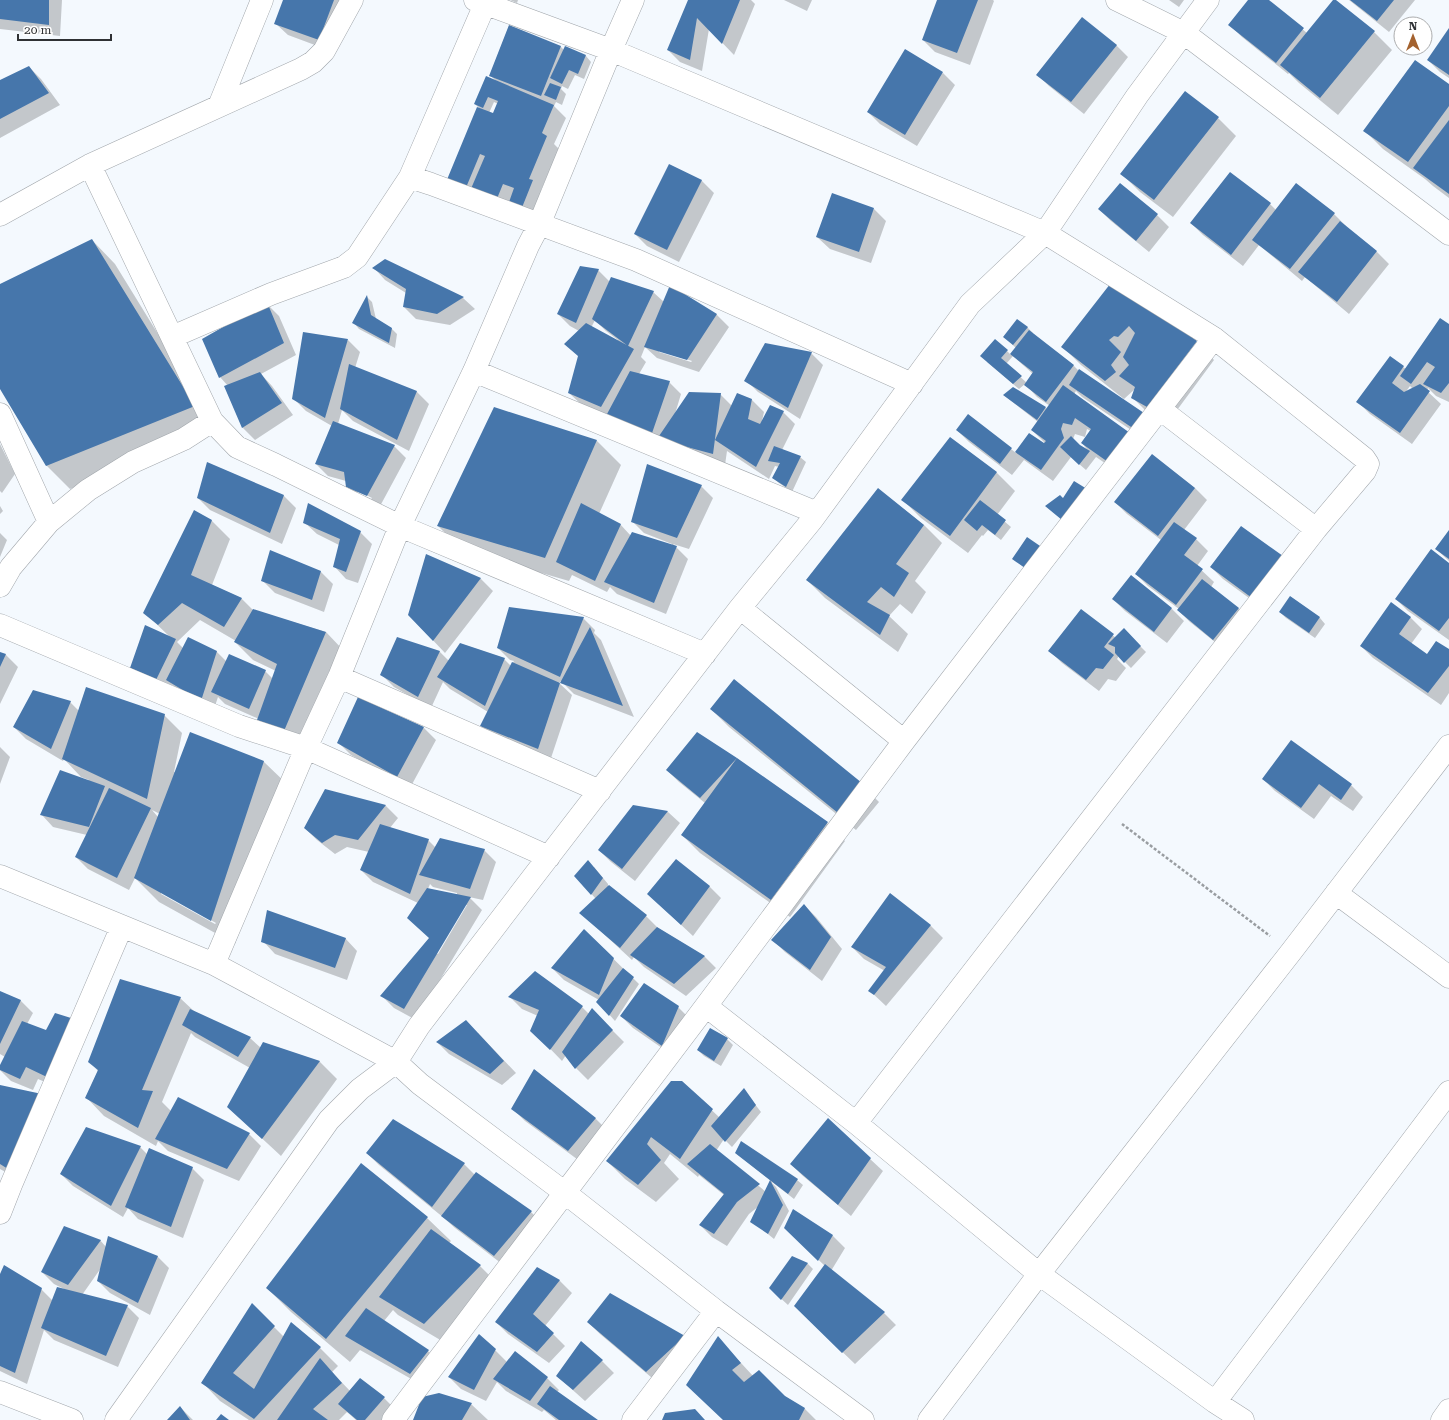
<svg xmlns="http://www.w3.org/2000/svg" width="1449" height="1420" viewBox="0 0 1449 1420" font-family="'Roboto Serif',serif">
<rect width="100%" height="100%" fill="#f4f9fe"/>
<path fill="#0003" fill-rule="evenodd" d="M0,0h62l-2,36 -60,-7z
M284,0h66l-19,51 -43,-16 -13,-12z
M510,0h8l-1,3z
M689,0h62l4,4 -21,51 -25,-26 -7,42 -22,-9 -12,-12z
M784,0h28l-5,11z
M938,0h55l1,1 -24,64 -35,-13 -12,-12z
M1169,0h15l-5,7z
M1250,0h17l40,33 28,-33 39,32 18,18 -54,65 -39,-32 -10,-10 -1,1 -46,-37 -12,-12z
M1349,0h66l-26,32z
M509,26l52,21 3,3 22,6 5,6 -7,17 -9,-4 -7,14 -6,-3 -1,3 5,5 -4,11 -6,-3 -2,4 12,12 -12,26 5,5 -18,41 10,9 -12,28 -92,-45 35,-71 -7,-7 21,-23 -6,-6zM494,102l4,2v13l-9,-4z
M1449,30v48l-9,-6 -12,-12z
M1116,45l12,12 -44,57 -35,-28 -12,-12z
M29,67l12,12 19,26 -60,33v-57z
M943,73l12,12 -38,61 -37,-22 -12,-12z
M1449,85v113l-16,-12 -8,-7 -42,-30 -19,-19z
M1218,118l18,18 -63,81 -33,-25 -18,-18z
M670,165l32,16 12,12 -35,69 -32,-16 -12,-12z
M1270,204l6,6 58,4 12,12 -1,1 32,25 12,12 -40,50 -44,-37 -3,4 -43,-36 -16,21 -40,-31 -12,-12z
M874,209l12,12 -15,42 -41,-14 -13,-12z
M1099,209l58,6 12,12 -20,25 -38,-31z
M92,240l23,24 102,166 -147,59 -24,-24 -46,-78v-102z
M374,268l89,30 12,11 -25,16 -34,-6 -12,-12 2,-14 -21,-13z
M598,270l12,12 43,10 11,10 6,-15 47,28 12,12 -30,45 -42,-14 -12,-11 -4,10 5,5 -7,12 30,8 12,12 -6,20 45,-20 12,12 20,-6 12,12 -2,9 21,-9 12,12 -13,26 18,7 6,5 -14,30 -13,-9 -6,-5 6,-11 -4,-1 -6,13 -42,-28 -2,14 -143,-60 -13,-12 10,-36v-26l-9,-5 -12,-12zM595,320l11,11 12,9 -1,1 -26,-13zM659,350l33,11 -1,1 -32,-10z
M1114,280l82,62 18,18 -48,65 -16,-10 -18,-18 3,-8 -11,10 -43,-34 -18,-18z
M367,297l5,5 4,17 15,9 6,6 -2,14 -36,-19 -5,-6z
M267,304l12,12 17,39 -35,19 11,12 21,29 -38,25 -12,-12 -18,-41 3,-1 -8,-9z
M1449,325v77l-13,-6 -8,-8 -1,3 14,13 -29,40 -42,-30 -12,-12 45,-35 3,2zM1410,386l3,3 -8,4z
M1027,327l6,6 -1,1 42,32 72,74 -64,-43 -6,-6 -2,3 47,80 -25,-17 -10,13 -15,-13 -18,24 -29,-21 -12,15 -43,-33 -12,-12 54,19 5,4 13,-19 16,11 1,-1 -14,-14 6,-8 -33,-26 8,-8 34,21 3,-3 -13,-9 -12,-13 -6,5 -32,-27 20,-11 4,4 5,-7 -12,-11zM1013,356l20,18 -6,9 -21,-19zM1087,429l4,2 -9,12 7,9 -9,-6 -7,-7 2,-5 10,3z
M348,340l12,12 -5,16 62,24 12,12 -20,47 -56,-30 -11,-11 -4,14 56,22 12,12 -27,50 -20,-10 -12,-12 -1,-5 -18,-5 -12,-12 16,-38 -26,-15 -12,-12zM357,490l15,8 -1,1 -14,-6z
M811,353l12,12 -23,54 -42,-27 -12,-12z
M494,409l103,32 24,24 -22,49 21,10 11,12 41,9v-1l-28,-11 -12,-12 69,-35 12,12 -24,51 -16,-5 15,15 -22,55 -49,-20 -7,-7 -3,5 -35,-17 -3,6 -107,-31 -24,-24z
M950,438l47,35 18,18 -18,24 14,12 -10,13 -13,-10 -5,6 -1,-1 -14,18 -47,-35 -18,-18z
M0,444l15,30 -13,19 -2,-2z
M1152,455l43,33 12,12 -23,30 12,9 12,12 -11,15 17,16 -3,5 28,22 12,12 -25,30 -36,-29 -12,-12 1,-1 -31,-23 -12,-12 25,-34 -34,-26 -12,-12z
M878,489l46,36 18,18 -27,38 11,11 -14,22 -12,-10 -11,12 19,18 -10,18 -73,-54 -18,-18z
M284,496l12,12 -14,36 -72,-34 -12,-12z
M0,506l3,5 -3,3z
M195,512l17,9 18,18 -18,46 29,13 12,12 73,22 18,19 -42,97 -26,-10 -17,-19 -34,-15 -7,-7 -5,15 -34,-20 -7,-7 -4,7 -25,-13 27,-42 -25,-24zM200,620l36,21 -1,1 18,18 23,11 -3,8 -8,-8 -38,-9 -11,-11 -33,-3 -6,-6z
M304,522l56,10 12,12 -14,39 -12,-4 -12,-13 5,-21 -22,-11z
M1241,527l23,82 -41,-30 -12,-12z
M1449,532v29l-13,-12z
M0,533l7,7 -7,17z
M1027,538l7,37 -21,-16z
M270,552l51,20 12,12 -9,28 -49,-19 -12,-12z
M426,556l55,23 12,12 -48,62 -36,-38z
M1449,564v76l-41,-29 -12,-12z
M1131,576l41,33 12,12 -17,22 -42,-32 -12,-12z
M1291,597l29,21 5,6 -10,14 -29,-20 -6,-6z
M1081,610l35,28 8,-8 22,22 -15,16 -12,-12 -2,3 9,9 -10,13 -8,-2 -9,12 -37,-28 -12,-12z
M1410,617l12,12 -11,15 16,12 22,-6v43l-8,12 -68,-47 -12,-12z
M583,618l12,12 -1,3 7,7 33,77 -60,-23 -13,-13 -2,2 13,12 -22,66 -57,-23 -12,-12 7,-14 -38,-23 -7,-7 -12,26 -37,-21 -12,-12 57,-24 10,10 55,-2 7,7 3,-5 -4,-1 -12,-12z
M0,653l6,2 12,12 -18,37z
M70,702l9,9 85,4 18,18 -8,39h2l14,-38 74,28 24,23 -53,159 -76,-42 -24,-24 -6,12 -41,-21 -12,-12 11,-22 -34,-8 -12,-13 48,-34 -8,-3 -17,-18 -1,2 -37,-22 -12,-12zM152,810l8,4 -2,3zM161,892l55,31 -1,1 -54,-30z
M711,709l150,75 18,18 -23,28 -127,-103z
M424,728l12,12 -26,48 -59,-33 -13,-13z
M0,747l10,10 -10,27z
M736,758l91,65 18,18 -55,76 -90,-64 -18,-18 23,-32 -26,-21 -12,-12z
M1263,779l88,6 12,12 -10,14 -22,-15 -17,23 -39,-28z
M326,791l60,15 12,12 -9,11 39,11 8,8 48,2 12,12 -13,38 -14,-3 13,13 -66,110 -22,-12 -12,-12 48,-58 -12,-35 -45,-21 -12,-12 8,-18 -22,-5 -12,7 -18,-14 -12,-12zM430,884l3,3 24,6v2l-29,-6zM465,905h2l-29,49 -2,-1z
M634,806l34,6 12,11 -45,58 -24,-19 -12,-12z
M594,867l14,17v2l38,30 12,12 46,28 12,12 -30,28 -42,-29 -10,-10 -2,3 -51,-47 15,-14 -21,-23z
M709,886l12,12 -28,38 -45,-42z
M890,895l41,31 12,12 -57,68 -16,-15 15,-20 -21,-12 -12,-12z
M804,905l12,12 26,32 -20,32 -37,-29 -12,-12z
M584,930l55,54 -24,37 -17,-19 1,-2 -35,-20 -12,-12z
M345,938l12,13 -10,29 -72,-26 -12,-13z
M0,992l21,9 12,12 -6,11 34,65 -23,-10 -5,11 -22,-9 -11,-11v-3l5,-10 -5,-3z
M510,997l72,10 7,7 15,8 20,20 -36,38 -12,-12 -10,-13 -4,6 -30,-31 6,-14 -16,-7z
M180,998l15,14 55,26 11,10 58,13 18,18 -56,77 -53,-49 22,-39 -55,-31 -4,-4 -29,69 9,9 78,23 12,12 -22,35 -71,-30 -10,-10 -2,5 -52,-30 -18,-19 12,-26 -9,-10z
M678,1007l12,12 -15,38 -42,-29 -12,-12z
M478,1033l38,40 -14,12 -53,-31 -12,-12z
M727,1039l6,6 -12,21 -17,-10 -6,-6z
M535,1070l61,49 12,12 -27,31 -56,-41 -12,-12z
M682,1082l38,36 24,-28 17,22 -29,35 -8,-8 -8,12 50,41 5,-11 -35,-28 61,27 6,5 -9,14 -22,-17v1l4,4 13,24 -15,28 -22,-18 7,-15 -10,8 -22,32 -15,-9 -12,-12 24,-30 -25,-20 -1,2 -28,-23 -6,9 15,16 -23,23 -31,-23 -18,-18z
M0,1086l20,94 -20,-11z
M828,1120l55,51 -32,45 -48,-40 -12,-12z
M140,1147l7,7 45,14 12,12 -21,58 -45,-19 -10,-11 -5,9 -50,-31 -12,-12z
M367,1153l97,11 11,11 56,37 12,12 -37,43 -51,-39 -11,-10 -65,-53z
M793,1210l40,26 12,12 -14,23 53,42 12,12 -41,39 -48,-46 18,-52 -40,-38z
M427,1218l24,23 -2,2 31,23 18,18 -56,57 -44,-26 -5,-5 -9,11 44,30 12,12 -18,22 -62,-35 -10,12 -59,-50 -24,-24z
M100,1240l6,7 51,9 12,12 -19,47 -40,-22 -12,-12 3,-13 -19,27 45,11 12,12 -21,49 -64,-27 -10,-10 -17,54 -27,-13v-94l41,12 12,12 11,-12 -10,-5 -12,-12z
M792,1257l16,7 5,5 -25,36 -12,-11z
M537,1269l23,12 12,12 -27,33 20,20 -16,17 -41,-29 -12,-12z
M252,1305l32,32 7,-14 29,25 18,18 -6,6 18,19 10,-12 24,19 12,12 -8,10h-32l-9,-8 -8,8h-90l-29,-19 -18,-19z
M588,1322l97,15 -27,46 -58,-49z
M718,1338l35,38 52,33 11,11h-92z
M495,1350l12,12 40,16 12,12 -2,2 39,28h-40l-12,-10 -2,2 -36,-21 -9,-9 -11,19 -25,-12 -12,-12z
M602,1361l12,12 -29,28 -28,-25z
M471,1404l17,16h-74z
M180,1407l13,13h-25z"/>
<path fill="#4676ab" d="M0,0h49v25l-49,-6z
M283,0h51l-15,40 -45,-16z
M688,0h52l-18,44 -25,-26 -7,42 -23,-10z
M937,0h41l-21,53 -35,-13z
M1248,0h21l35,28 -28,35 -48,-38z
M1333,0h3l39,31 -55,67 -40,-33z
M1350,0h44l-17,21z
M1082,17l35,28 -46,57 -35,-27z
M509,25l52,21 -20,50 -52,-20z
M1449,28v47l-22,-15z
M565,46l21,9 -8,19 -9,-4 -7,14 -12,-6z
M905,49l38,23 -38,63 -38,-23z
M1415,60l34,24v22l-41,56 -45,-31z
M29,66l20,27 -49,26v-39z
M486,76l68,29 -12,28 5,3 -18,43 4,1 -12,30 -13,-5 6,-17 -11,-4 -7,17 -26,-10 15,-35 -5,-2 -15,36 -19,-8 31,-75 16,6 5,-12 -10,-4 -5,11 -9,-4z
M550,83l11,4 -5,13 -12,-5z
M1185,91l34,26 -65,83 -34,-26z
M1449,120v74l-36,-26z
M669,164l33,16 -35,70 -33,-16z
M1230,172l41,31 -40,52 -41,-32z
M1120,183l38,31 -22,27 -38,-32z
M1296,183l39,30 -45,56 -38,-29z
M832,193l42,15 -15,44 -43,-15z
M1340,221l37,30 -40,51 -39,-30z
M92,239l103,167 -149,60 -46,-77v-105z
M385,259l79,38 -27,17 -34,-7 3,-18 -34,-21z
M580,266l19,3 -23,54 -19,-9z
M611,277l43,14 -26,55 -36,-27z
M1114,279l83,62 -50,66 -16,-9 4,-11 -16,-11 10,-11 -6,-8 12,-24 -6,-7 -11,11 -4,-1 -5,4 12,12 -10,13 5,7 -11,9 -44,-34z
M670,285l47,29 -30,46 -43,-13z
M367,295l4,20 21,13 -3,15 -37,-20z
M267,302l17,41 -65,35 -17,-39z
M1440,318l9,6v59l-8,10 -18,-9 12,-17 -8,-5 -16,22 -11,-8z
M1017,319l11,8 -15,18 -10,-8z
M586,323l48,26 -33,58 -33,-14 10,-37 -14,-12z
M1029,330l45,35 -28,37 -22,-17 9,-13 -23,-18z
M303,332l45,7 -23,79 -33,-19z
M995,339l13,11 -7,8 21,18 -9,8 -33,-28z
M765,343l47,9 -24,56 -44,-27z
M1390,356l14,10 -12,17 12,9 16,-8 10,7 -30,42 -44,-31z
M349,364l68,27 -20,49 -57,-31z
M1079,369l65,44 -10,16 -65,-44z
M630,371l40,10 -19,55 -44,-22z
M260,372l22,31 -40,25 -18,-42z
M1063,385l67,48 -22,29 -27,-19 10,-14 -16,-11 -3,7 -9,-2 -2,6 3,9 -23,32 -26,-18 14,-19 15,10 2,-2 -15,-11z
M1013,387l33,20 -9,13 -34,-25z
M689,392l32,1 -8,61 -56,-15z
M737,393l15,6 -4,20 12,5 10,-19 14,6 -28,56 -41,-27z
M494,407l103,33 -52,118 -108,-32z
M968,414l44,34 -12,16 -44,-34z
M333,421l62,24 -28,51 -21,-9 -2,-15 -29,-8z
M1071,436l9,9 10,6 -11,14 -19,-18z
M950,437l47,35 -47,64 -49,-36z
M774,446l27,10 -15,31 -14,-9 8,-15 -12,-2z
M1152,454l43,34 -37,48 -44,-34z
M207,462l77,33 -14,38 -73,-35z
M647,464l55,21 -25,53 -46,-16z
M1074,481l13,8 -25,31 -17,-14 15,-11 3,3z
M878,488l46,37 -28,39 13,9 -15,24 -13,-10 -14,15 23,13 -10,20 -74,-55z
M980,500l26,20 -11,15 -13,-10 -5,6 -13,-11z
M308,503l53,28 -15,41 -13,-5 7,-28 -37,-16z
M581,503l40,21 -26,57 -39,-19z
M194,510l18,10 -21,55 51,23 -18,29 -42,-24 -24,22 -15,-12z
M1174,522l23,16 -13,17 19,14 -27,36 -41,-31z
M1241,526l42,30 -31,42 -42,-31z
M1449,530v29l-14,-10z
M632,532l45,14 -23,57 -50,-21z
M1027,537l16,11 -15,22 -16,-11z
M1431,549l18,14v55l-10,13 -44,-32z
M270,550l51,21 -9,29 -51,-19z
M426,554l55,24 -48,63 -25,-26z
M1131,575l41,33 -18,24 -42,-33z
M1202,579l37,29 -26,32 -36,-30z
M1290,596l30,21 -11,16 -30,-21z
M1391,602l20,15 -12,17 28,20 9,-13 13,8v17l-21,27 -68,-47z
M509,607l75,10 -24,60 -63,-29z
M253,609l73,23 -42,99 -27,-11 20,-56 -43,-22z
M1081,609l33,25 -10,13 10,8 -11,14 -7,-1 -10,12 -38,-29z
M145,625l31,14 -20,41 -26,-12z
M590,627l33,79 -63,-23z
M1124,628l17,18 -17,17 -9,-10v-6l-7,-3z
M188,637l29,14 -16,50 -35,-21z
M397,637l43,14 -22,46 -38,-22z
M460,643l45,15 -20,48 -48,-29z
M0,652l6,2 -6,13z
M229,654l37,16 -17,39 -38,-17z
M512,662l48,21 -22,66 -58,-23z
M734,679l128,104 -24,30 -128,-104z
M86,687l79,27 -18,85 -85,-40z
M33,690l38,11 -20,48 -38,-22z
M358,697l66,30 -27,50 -60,-34z
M190,732l74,29 -53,160 -77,-43z
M697,732l40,26 -37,40 -34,-28z
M1291,740l61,44 -11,16 -22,-16 -18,24 -39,-29z
M737,758l91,64 -57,78 -90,-65z
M60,770l45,16 -16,41 -49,-12z
M109,788l42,20 -34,70 -42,-21z
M325,789l61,16 -28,35 -23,-5 -13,8 -18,-15z
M633,805l35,6 -46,58 -24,-19z
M380,824l49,15 -19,55 -50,-24z
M440,838l45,11 -15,40 -51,-14z
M676,859l34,27 -29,39 -34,-31z
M588,860l15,18 -12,17 -17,-19z
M609,885l38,30 -27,33 -41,-35z
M427,888l44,9 -67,112 -24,-13 49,-58 -22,-20z
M890,893l41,32 -57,70 -6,-4 18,-24 -35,-20z
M804,904l27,33 -21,33 -39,-30z
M267,910l79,28 -11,30 -74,-26z
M657,927l48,29 -31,28 -44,-29z
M584,929l30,29 -15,37 -48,-27z
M623,968l11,9 -25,39 -13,-14z
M535,971l48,35 -33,44 -20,-19 9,-21 -31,-13z
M120,979l61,18 -39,93 11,1 -15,37 -53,-30 13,-28 -10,-8z
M644,983l35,23 -17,40 -42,-30z
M0,991l21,9 -21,44z
M592,1008l21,22 -38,39 -13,-17z
M190,1009l61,28 -13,20 -56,-32z
M55,1013l16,5 -22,60 -23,-11 -6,12 -20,-9v-5l22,-44 24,9z
M466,1020l38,41 -14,13 -54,-32z
M710,1028l18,10 -14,23 -17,-11z
M263,1042l57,19 -58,78 -35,-32z
M534,1069l62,49 -28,33 -57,-42z
M671,1081h11l31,28 -33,50 -29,-22 -4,7 14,16 -23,25 -32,-24z
M0,1085l42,9 -34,75 -8,-5z
M744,1088l12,17 -31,37 -14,-16z
M178,1097l72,36 -23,36 -72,-30z
M828,1118l43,40 -33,47 -48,-41z
M393,1119l72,44 -33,44 -66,-54z
M86,1127l55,19 -30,60 -51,-32z
M741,1141l57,38 -10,15 -53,-41z
M710,1144l50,40 -23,18 -23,32 -15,-9 25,-31 -37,-30z
M149,1148l44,19 -22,60 -46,-20z
M361,1163l67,54 -102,122 -60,-51z
M476,1172l56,39 -38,45 -53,-40z
M770,1180l13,25 -15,29 -18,-12z
M793,1209l40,26 -15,26 -34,-33z
M64,1226l37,14 -33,45 -27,-13z
M431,1229l50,36 -57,59 -45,-27z
M108,1236l50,20 -20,47 -41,-22z
M792,1256l16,7 -27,37 -12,-12z
M825,1264l60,48 -43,41 -48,-47z
M4,1265l38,23 -27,85 -15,-7v-92z
M537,1267l23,13 -27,34 21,19 -17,19 -42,-30z
M57,1287l71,18 -22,51 -65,-28z
M610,1293l75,43 -39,36 -59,-50z
M252,1303l23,23 -42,47 21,16 37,-67 30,25 -67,72 -53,-36z
M366,1308l63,42 -19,24 -65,-38z
M479,1334l17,15 -22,41 -26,-13z
M718,1336l23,27 -9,7 12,12 15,-12 26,26 20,12 -6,12h-76l-37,-35z
M581,1341l22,19 -30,30 -17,-14z
M515,1351l33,26 -18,24 -37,-22z
M320,1358l22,25 -29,26 15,11h-51z
M360,1378l25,19 -20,23h-8l-19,-16z
M550,1386l48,34h-39l-22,-16z
M439,1393l33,10 -10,17h-49l9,-23z
M180,1406l10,14h-23z
M695,1409l10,11h-43l3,-7z
M221,1414l8,6h-13z"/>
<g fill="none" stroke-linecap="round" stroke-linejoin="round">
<defs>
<path id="street" d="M475,0l136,50 434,183 169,105 150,120 4,6 -3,7 -49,58 -460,594
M1117,0l67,33 265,201
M219,106l43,-106
M90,165l122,256
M410,177l21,7 205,76 276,124
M0,215l90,-50 211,-96 12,-7 11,-11 28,-51
M172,337l99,-43 73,-27 13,-10 53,-80 75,-173
M474,371l343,142
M1160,409l156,120
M0,414l49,108
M0,586l11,-19 38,-45 39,-32 45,-28 51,-23 28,-18 25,26 39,18 124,61 305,128
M740,608l164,133
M0,625l239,101 67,22 243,109
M339,677l261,114
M0,876l214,88 182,98 -36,27 -31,31 -213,300
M1336,893l113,84
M214,964l92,-216 33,-71 61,-151 74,-155 54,-125 11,-21 72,-175 22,-50
M706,1006l150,117 183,151 176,128 28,18
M0,1213l11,-28 111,-259
M0,1392l72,28
M1215,1402l234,-310
M393,1420l313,-414 198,-265 310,-403
M633,1420l83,-109
M863,1420l-147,-109 -152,-119 -144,-108 -24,-22 23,-36 114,-149 207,-269 72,-88 158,-216 75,-71 92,-137 71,-96
M929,1420l110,-146 252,-322 158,-206
M1442,1420l7,-10"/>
</defs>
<use href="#street" stroke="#a2a7ac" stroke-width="23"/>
<path stroke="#999da1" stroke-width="2.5" stroke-dasharray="3 2" stroke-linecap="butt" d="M1122,824l148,112"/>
<use href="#street" stroke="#fff" stroke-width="22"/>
</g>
<g transform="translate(1413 36)"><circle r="19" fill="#ffffff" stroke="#acadae"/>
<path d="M0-3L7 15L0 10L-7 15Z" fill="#a4622f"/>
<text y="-6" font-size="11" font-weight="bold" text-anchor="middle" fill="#2f3134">N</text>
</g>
<path d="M18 34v6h93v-6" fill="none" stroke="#2f3134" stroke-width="2"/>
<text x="24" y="34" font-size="12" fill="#2f3134" stroke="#ffffff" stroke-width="3" paint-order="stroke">20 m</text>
</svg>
